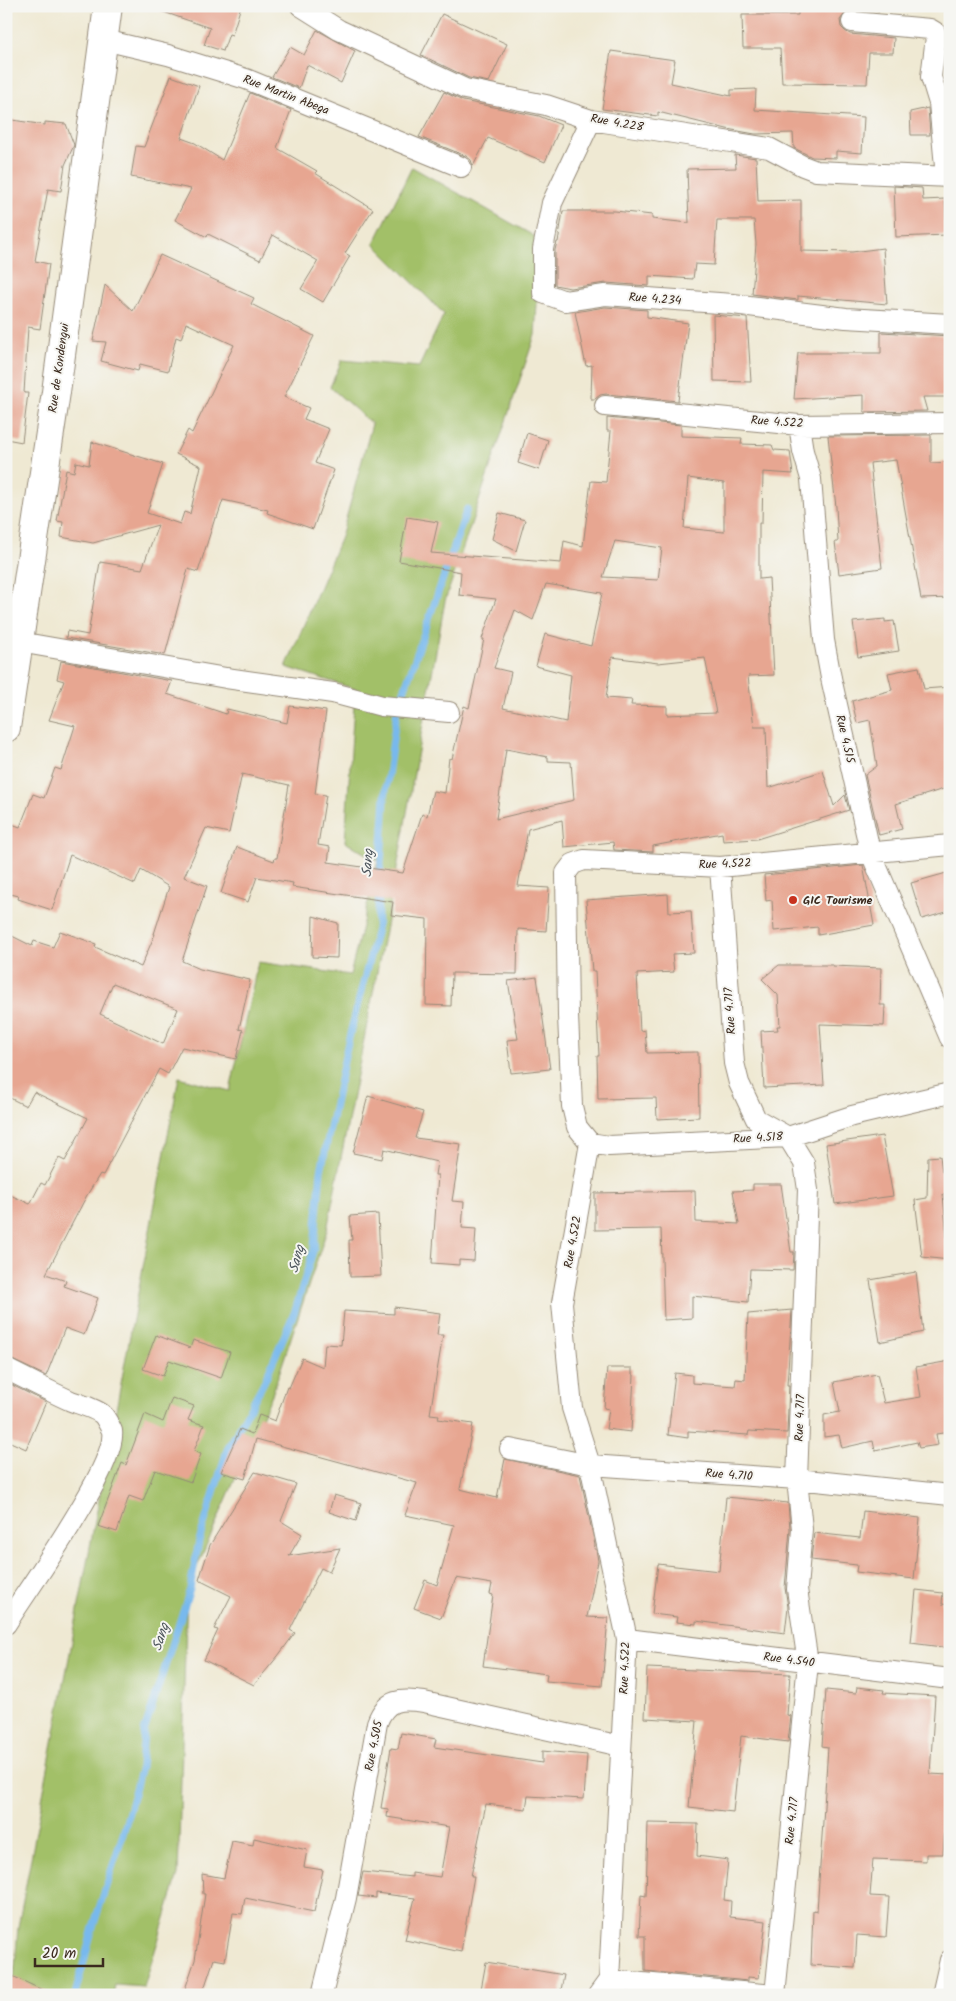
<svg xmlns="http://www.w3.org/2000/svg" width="956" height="2001" viewBox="0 0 956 2001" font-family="Kalam,sans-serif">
<rect width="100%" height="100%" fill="#f6f6f2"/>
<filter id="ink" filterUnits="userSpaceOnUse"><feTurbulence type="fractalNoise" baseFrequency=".02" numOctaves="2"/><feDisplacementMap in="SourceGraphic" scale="10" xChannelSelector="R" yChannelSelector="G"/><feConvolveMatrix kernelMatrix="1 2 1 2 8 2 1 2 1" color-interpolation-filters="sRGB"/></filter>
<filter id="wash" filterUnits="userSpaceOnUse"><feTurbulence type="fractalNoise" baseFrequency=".0096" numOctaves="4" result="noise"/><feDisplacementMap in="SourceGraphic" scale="20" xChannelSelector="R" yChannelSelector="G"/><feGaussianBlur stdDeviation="1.12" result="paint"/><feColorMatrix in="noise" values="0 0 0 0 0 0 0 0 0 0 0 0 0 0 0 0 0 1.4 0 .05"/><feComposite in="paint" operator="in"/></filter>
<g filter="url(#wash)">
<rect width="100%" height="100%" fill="#efe9d3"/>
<path fill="#a2c068" stroke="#6e7543" d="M412,167l129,73 -6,95 -90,266 -51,284 -67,345 -54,162 -86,198 -9,285 -34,112 -29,-2 -2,10h-100l5,-68 161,-850 51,14 28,-129 92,13 28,-114 -33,-19 10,-153 -69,-22 55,-130 31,-113 -42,-37 12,-27 77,7 25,-53 -70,-70z"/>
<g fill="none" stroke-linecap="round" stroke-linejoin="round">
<path stroke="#78b9ed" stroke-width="7" d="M380,879l5,-82 12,-86 70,-202
M75,1995l19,-71 29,-90 18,-67 3,-35 46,-143 9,-48 28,-91 37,-68 31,-71 19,-63 7,-77 27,-129 29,-113 2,-37"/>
</g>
<g id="blocks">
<path fill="#e7a691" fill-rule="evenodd" d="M156,6h85l-9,29 -3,-1 -6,17 -19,-6 6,-17 -55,-19z
M798,6h81v6l-26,-2 -6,1 -7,9 1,7 4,4 5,3 44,4 -1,15h-24l-2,31 -85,-1 -2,-35h-37l-1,-33h56z
M442,14l65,30 -18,38 -20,-4 -48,-23z
M317,30l38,21 -14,32 -34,-18 -8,23 -27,-11 18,-30 14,8z
M611,51l64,9 -4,23 60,13v-6l25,-1 -1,21 109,7 -2,36 -26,-2v7l-24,-1 -18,-9 -1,-15 -38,1 -28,-5 -69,-17v4l-56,-7z
M171,76l28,10 -18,52 14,5 27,17 28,-67 41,17 -14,38 40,23 -2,2 58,36 -28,44 5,3 -27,46 -22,-13 17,-28 -45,-26 -13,25 -52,-26 -1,3 -32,-17 16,-31 -60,-12 5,-31 8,1z
M444,92l19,9 76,15 22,9 -16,37 -57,-24 -15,28 -2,-6 -5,-4 -47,-19z
M928,108l2,27h-19l-1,-23z
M6,119l39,6v-3l21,2 8,21 -9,20 -4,26 -13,-2 -13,72 14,3 -9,65 -12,-2 -4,66h4l-6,49 -16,-3z
M735,155l21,3 2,43 43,-1v51l51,1 31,-4 4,56 -89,-8v4l-46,-6 4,-50 -2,-24h-37l-3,45 -19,-1 -2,15 -44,-3v10l-43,-3 -36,5 -15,-3v-35l2,-8h1l5,-31h52l37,4v4l37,4 -2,-54 49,-1z
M894,186l28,2 1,12 22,-1 2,36 -51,2z
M160,255l94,43 -3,6 63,32 -30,61 25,11 -5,11 25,10 -14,34 19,7 -21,59 -46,-16 1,-3 -45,-10 -6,18h-2l-17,54 -10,-3 -23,86 -99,-17 1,-7 21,4 12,-73 42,7 16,-44 -65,18 -32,-6 2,-15 -6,-1 9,-51 8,2 2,-10 13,3 3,-23 71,22 -16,49 33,11 4,-12 6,2 11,-48 -25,-12 12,-24 4,3 42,-88 -48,-22 -5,16 -5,-2 -8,34 -28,-7 -2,7 -37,-10 5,-19 -13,-1 12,-56 28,26z
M605,307l42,3v7l41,6 -10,78 -72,-7 -6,1 -5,4h-4l1,-34 -6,1 -11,-54z
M713,315l34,3 4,64 -37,-1z
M881,332l69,4v61h-27l4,14 -63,1v-17l-70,4 4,-46h83z
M607,418l74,7v11l61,2 -1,6 31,1 2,5 16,1 3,23 -30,-2 -1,51h-3v56l10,-1 5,97 -26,1 6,51h12l2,61 55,-17 11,35 11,-11 4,15 -92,29 -34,2 -1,-8 -69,13v6l-39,-2 -1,-8 -49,5 -2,-27 -34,9 -10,57 31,2 -3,43 -28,-2 -1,45 -65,-1 -1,33 -25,-1 1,-86 -36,-4 2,-13 -101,-15 1,-4 -36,-6 -9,25 -27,-9 16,-46 37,14 1,-3h2l12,-73 -47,-11 -13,59 -23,-5 -22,49 23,9 -25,75 18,8 50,11 -11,49 4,1 -7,29 -54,-12 -14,27 -9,-5 -56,106 -3,-1 -13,21 -41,79 20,7 -2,5 34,12 -14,37 -19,-7 -19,48 -40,-19v-164l24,11 11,-21 4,2 14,-27 6,3 23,-43 -54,-26 -8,14 -20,-10v-163l26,13 2,-5 19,6 7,-16 36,13 -1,3 46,20 14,-33h-1l15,-47 -28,-17 -6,14 -65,-29 -18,55 -34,-11 1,-3 -13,-3v-52l6,-17 8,3 13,-33 11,4 11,-30 6,2 14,-44 -26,-6 15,-39 -7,-2 4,-18 111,20 -5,13 59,20 1,-5 60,14 3,-17 36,5 -11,83 11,1 -8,50 12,2 -2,15 75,11 19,-59 5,2 6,-25 12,2 4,-35 3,1 12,-53 5,2 15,-69h-2l14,-40 -37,-4 2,-23 -62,-11 8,-44 31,5 -7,31 130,10 3,-22 19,5 8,-65 15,1 5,-51h-4zM688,478l36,5v49l-40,-4zM615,541l47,7 -4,32 -55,-3zM546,584l56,9 -11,53 -46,-12 -9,32 35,9 -5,47 -63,-14 8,-36 -17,-4 21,-58 18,10zM612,657l46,6 47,-5 11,55 -49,2v-9l-36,-1 1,-5 -26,-2zM506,749l42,8v4l23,1 3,38 -78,19zM113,983l65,26 -15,35 -63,-30z
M527,433l21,7 -9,30 -21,-7z
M931,435v28l19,-1v136l-29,1 -25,-139 -26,3 12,105 -43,6 -4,-32h3l-2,-35 -8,-71z
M499,513l26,7 -9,31 -24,-12z
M885,619v3l9,-1 5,30 -41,6 -5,-35z
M919,667l5,22 26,-2v100l-54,17 6,25 -23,6 -14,-60 12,-9 -7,-46 -13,3 -5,-22 40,-11 -4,-17z
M863,865l11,60 -56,10v-8l-44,4 -2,-31 -6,1 -2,-26z
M950,872v39l-28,8 -11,-36z
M668,894l1,18 22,-1 3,42 -22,1 2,18 -37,2 3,57 5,-1 2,23 51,-1 1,65 -42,2 -1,-21 -58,1 -1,-43h2l-4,-85h-3l-6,-71z
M313,916l25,7 -1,35 -25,-1z
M779,965h54v1l48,2 -1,37h5l-1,21 -64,-2 4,61 -60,3 -3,-57 17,-1 -1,-4h3l-2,-31 -16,-16z
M537,977l13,92 -39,4 -4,-33 11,-1 -10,-58z
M368,1096l55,16 -8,26 46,6 -9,57 12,1 -2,26 14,1 -2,32 -15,-1v5l-27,-2 6,-88h-3l2,-13 -53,-13 -2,10 -29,-6z
M882,1136l11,60 -58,8 -9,-60z
M940,1156l2,16h5l3,18v3l-7,1 6,66 -27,-3 -7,-57 12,-2 1,-41z
M753,1184h28l10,68h3l-1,18 -43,-1 -2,33 -56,-6v22l-28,2 -3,-91 -66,1v-37l100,-2 1,31 43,2 -6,-33 20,-1z
M378,1214l3,62 -31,1 -1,-37h3l-2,-24z
M916,1272l7,60 -43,10 -10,-62z
M394,1307l46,6 -3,22h6l-13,79 9,1 -1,4 35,5 -13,65 37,9 8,-39 75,16 15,70 -1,4h2l2,12 -11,56 21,1 -6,68 -56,-5 1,-7 -64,-8 10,-71 -3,-1 2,-10 -36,-6 -15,40 -27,-10 11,-28 12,5 17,-60 -49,-10 12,-32 -161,-44 -11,40 -24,-7 19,-43 12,5 7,-19 16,6 12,-34 2,1 13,-30 21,9 2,-23 16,1 3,-34 50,3z
M792,1310l-5,75h2l-2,48 -38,-2 -1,4 -60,-4v7l-20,-3 7,-62 17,2v8l43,3 1,-7 9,1 3,-66z
M156,1335l34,13 3,-8 37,12 -9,26 -52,-18 -6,16 -20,-7z
M950,1361v71l-14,2 2,11 -19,3 -2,-6 -42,9 -2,-10 -31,7 -3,-13 -15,2v-22l16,-3 -6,-30 43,-8 7,29 37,-6 -5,-30z
M607,1368h25v6l2,1 -3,57 -25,-3 3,-20 -5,-1z
M6,1382l40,20 -20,47 -20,-9z
M172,1398l22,8 -6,14 16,5 -10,26 7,3 -10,28 -36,-12 -12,31 -14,-5 -12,36 -19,-6 24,-63 4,2 19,-51 18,8z
M255,1472l41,12 -15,37 21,13 -13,22 51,-8 -11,24 -8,-4 -31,62 5,3 -17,23 -24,29 -50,-25 14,-30 -4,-1 17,-33 -32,-16 11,-35z
M334,1495l27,8 -5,18 -27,-9z
M726,1497l62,6 2,26 -5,59 3,19 -3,26 -89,-12v3l-20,-2 1,-5 -25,-3 6,-50 61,7z
M863,1511l57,7 -6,61 -58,-7 1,-7 -46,-5 3,-27 46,5z
M916,1590l27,3 -1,11 8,1v43l-39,-5z
M647,1668l143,6 -3,41 4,1 -3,26 -47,-6 -8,76 -44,-5 8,-86 -52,-3z
M857,1687l27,3 -1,3 52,3 -5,78 19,1 -6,79h-17v7l-53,-2 -3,37 19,1 -3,40 -29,-2 -2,33 -44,-3 2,-55 4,1 11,-164 -6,-1 4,-56 30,3z
M401,1733l35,6 -2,8 108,16v-12l45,4 -3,44 -56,-3 -2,13 -40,-5 -15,72h3l-13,76 -56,-12 10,-42 -39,-5v5l-18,-2 5,-24 49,5v-4l28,4 9,-50 -62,-10 1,-8 -7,-1 10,-60 7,1z
M648,1823l50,1 -1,32 31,4 -4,40 7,1 -1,16 36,4 -7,57 -11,-1v4l-103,-10v-35h-6l2,-41 5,1z
M254,1838l53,12 -3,17 19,3 -9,42 -69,-14 -3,16 -9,-1 -8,48 -11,-2 -12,36h-19l12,-35 10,-66h-2l-1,-20 22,4 8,-37 21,4z
M486,1962l78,13 -4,20h-80z
M6,1973l47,22h-47z"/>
</g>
</g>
<g filter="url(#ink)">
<use href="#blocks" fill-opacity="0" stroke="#958a78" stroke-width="1"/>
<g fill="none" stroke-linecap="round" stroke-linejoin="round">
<defs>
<path id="street" d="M301,6l38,24 126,59 81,16 45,15 178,28 34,18 13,5 134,6
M852,22l78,7 5,3 1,5 -5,40 8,26 7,74
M104,40l64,15 78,24 215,88
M591,120l-39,83 -9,46v44l22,8 40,-6 128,9 113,14 104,6
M605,406l194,19 151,-2
M799,425l4,26 8,28 13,161 7,38 39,173 80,187
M19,642l207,36 107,15 49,13 67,6
M720,867l14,196 5,20 17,36 32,18 16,26 4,27 -11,289 5,50 -5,60 11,74 -33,332
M590,1143l19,3 179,-9 64,-21 98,-23
M6,1369c22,11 43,22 65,32 8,3 26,8 32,14 2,2 8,13 9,16 6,34 -85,159 -106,193
M510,1449l80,16 207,14 153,16
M627,1639l323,40
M609,1980l166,15
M322,1995l24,-97 31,-175c9,-25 24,-24 47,-21l197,44
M598,1995l11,-15 18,-341 -37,-174 -18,-57 -10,-105 28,-160 -13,-16 -5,-21 -4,-90 -2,-143 7,-9 11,-4 136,7 230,-22
M942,1995l8,-35"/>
<path id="secondary" d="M6,728l50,-336 52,-386"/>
</defs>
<use href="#street" stroke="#958a78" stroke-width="22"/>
<use href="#secondary" stroke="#958a78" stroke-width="30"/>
<use href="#street" stroke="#fff" stroke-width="20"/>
<use href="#secondary" stroke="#fff" stroke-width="28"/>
</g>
</g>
<circle fill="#c8321e" stroke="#f6f6f2" stroke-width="2" cx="793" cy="900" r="5"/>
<g text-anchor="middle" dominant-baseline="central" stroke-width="4" stroke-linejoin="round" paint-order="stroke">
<g font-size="12" fill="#3b2a1e" stroke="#f6f6f2">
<text transform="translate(286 95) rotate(21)">Rue Martin Abega</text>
<text transform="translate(617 123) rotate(10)">Rue 4.228</text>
<text transform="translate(655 299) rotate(4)">Rue 4.234</text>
<text transform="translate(59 368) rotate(-82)">Rue de Kondengui</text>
<text transform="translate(777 422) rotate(4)">Rue 4.522</text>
<text transform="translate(845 739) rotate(77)">Rue 4.515</text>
<text transform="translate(725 864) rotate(-2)">Rue 4.522</text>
<text transform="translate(730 1011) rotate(-94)">Rue 4.717</text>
<text transform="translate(758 1138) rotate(-3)">Rue 4.518</text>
<text transform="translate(573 1242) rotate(-80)">Rue 4.522</text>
<text transform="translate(800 1418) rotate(-88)">Rue 4.717</text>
<text transform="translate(729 1475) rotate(4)">Rue 4.710</text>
<text transform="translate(789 1660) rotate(7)">Rue 4.540</text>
<text transform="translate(625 1668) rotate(-88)">Rue 4.522</text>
<text transform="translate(374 1746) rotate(-79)">Rue 4.505</text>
<text transform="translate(792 1821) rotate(-84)">Rue 4.717</text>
</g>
<g font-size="12" font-weight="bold" fill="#3b2a1e" stroke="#f6f6f2" text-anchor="start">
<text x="803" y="900">GIC Tourisme</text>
</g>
<g font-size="14" font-style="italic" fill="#4d555c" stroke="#f6f6f2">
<text transform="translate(368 863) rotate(-86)">Sang</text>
<text transform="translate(297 1259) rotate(-75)">Sang</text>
<text transform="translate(161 1637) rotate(-72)">Sang</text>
</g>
</g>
<rect width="956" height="2001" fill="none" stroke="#f6f6f2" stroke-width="25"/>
<path d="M35 1958v8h68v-8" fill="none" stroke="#3b2a1e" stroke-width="2.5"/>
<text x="42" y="1958" font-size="15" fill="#3b2a1e" stroke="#f6f6f2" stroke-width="4" paint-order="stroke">20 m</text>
</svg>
